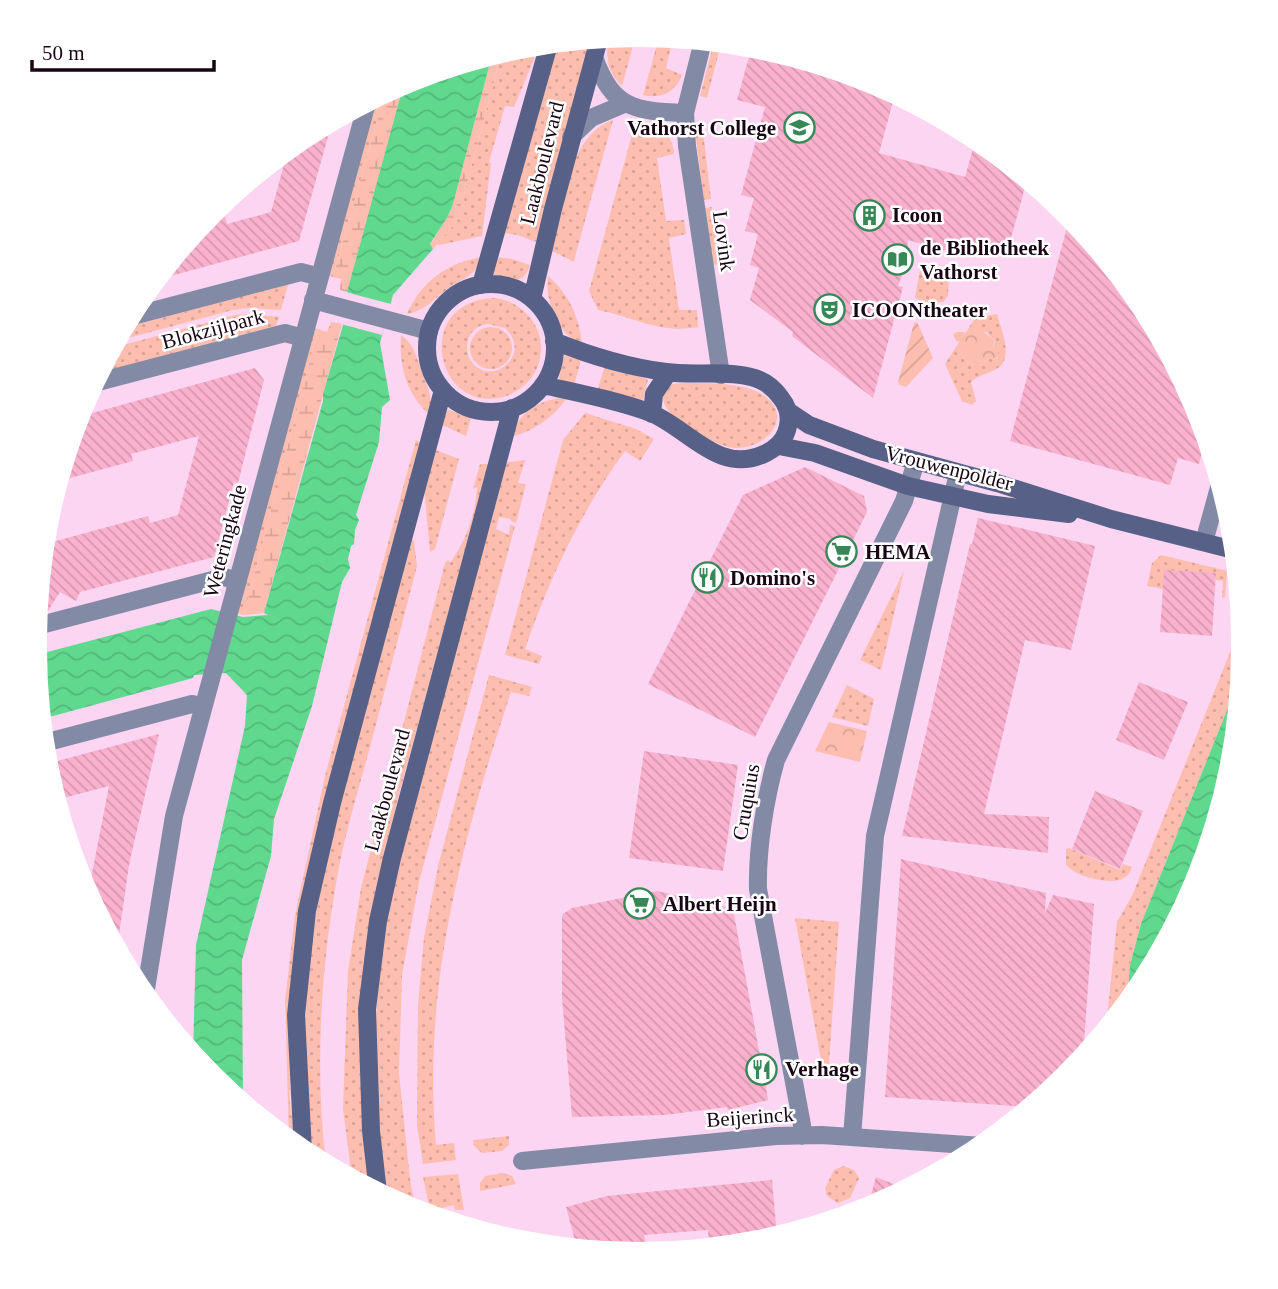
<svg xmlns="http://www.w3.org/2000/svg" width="1278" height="1289" viewBox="0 0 1278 1289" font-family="'Times New Roman',serif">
<defs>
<pattern id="grass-dots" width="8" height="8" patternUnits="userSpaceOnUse" patternTransform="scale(1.75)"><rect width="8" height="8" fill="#fdbeaf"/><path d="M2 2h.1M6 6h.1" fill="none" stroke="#d8a296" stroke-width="1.8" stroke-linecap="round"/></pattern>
<pattern id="wetland-marsh" width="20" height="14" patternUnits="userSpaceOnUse" patternTransform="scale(1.75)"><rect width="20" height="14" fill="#fdbeaf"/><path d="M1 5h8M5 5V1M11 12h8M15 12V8" fill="none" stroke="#d8a296"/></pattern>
<pattern id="park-crowns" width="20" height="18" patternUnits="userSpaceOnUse" patternTransform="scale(1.75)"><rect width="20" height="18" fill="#fdbeaf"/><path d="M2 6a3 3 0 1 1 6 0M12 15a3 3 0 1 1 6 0" fill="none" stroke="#d8a296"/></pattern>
<pattern id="garden-furrows" width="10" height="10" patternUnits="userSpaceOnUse" patternTransform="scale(1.75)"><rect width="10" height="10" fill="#fdbeaf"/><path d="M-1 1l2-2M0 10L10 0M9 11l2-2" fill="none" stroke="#d8a296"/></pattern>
<pattern id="water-waves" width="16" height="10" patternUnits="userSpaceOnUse" patternTransform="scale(1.75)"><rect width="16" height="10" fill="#60d98f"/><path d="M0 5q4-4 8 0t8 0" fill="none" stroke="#53b97a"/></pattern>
<pattern id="building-back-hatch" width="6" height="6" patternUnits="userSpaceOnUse" patternTransform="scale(1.75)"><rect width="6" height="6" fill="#fab1ce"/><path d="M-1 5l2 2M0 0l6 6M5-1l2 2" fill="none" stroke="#d697b0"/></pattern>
</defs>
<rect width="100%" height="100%" fill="#fbd5f2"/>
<path fill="url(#grass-dots)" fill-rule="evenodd" d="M636,35l-14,51c-15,-14 -16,-29 -14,-48z
M659,37l14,1 -7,30 16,7c-7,18 -21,24 -39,20z
M592,40l-56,202 -19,-7 -13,-2 52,-190z
M540,45l-26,62 -9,-1 -16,56 2,1 -9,73 -43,9 -2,-1 20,-23 45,-169 19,-5z
M713,46l7,2 -13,50 -7,-2z
M385,93l-52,184 -6,-2 48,-176z
M613,120l-37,133 -2,9 -22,-11c8,-41 16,-116 61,-131z
M636,120c21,5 37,11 38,34l-17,4 9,63 18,-1 2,14 -17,4 10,72h18l1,17c-41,7 -62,-10 -100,-17l-9,-19z
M695,131h8l8,68 -7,1z
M712,207l9,57 -8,1 -8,-57z
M483,257c-7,17 -18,21 -33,30 -16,11 -23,23 -43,27 14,-33 42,-52 76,-57z
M497,257l15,2 18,6c-7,23 -19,12 -37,10z
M929,265l15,3 5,4 -1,24 -5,6h-22l-6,-5 5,-27z
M548,276c21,18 32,42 34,69 -23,-10 -38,-45 -34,-69z
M282,285h6l-7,25 -30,-2 -18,2 -116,31 7,-13z
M494,298c33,4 57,36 43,70 -6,13 -17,23 -31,28 -69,22 -96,-94 -12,-98zM488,324l17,4c29,27 -15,61 -34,33 -4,-6 -5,-14 -3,-21 3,-10 11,-15 20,-16z
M980,310l6,6 11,-2c4,15 18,46 -1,55 -8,5 -18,6 -25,13l5,19 -4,4 -10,-4 -17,-37 13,-20c3,13 9,22 23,21l8,-7 6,2 3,-2 -5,-9 2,-8 -9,-9h-20z
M250,314l29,3 -3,9 -176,47 12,-24 11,-4 112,-30z
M470 348a21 21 0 1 1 42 0a21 21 0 1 1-42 0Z
M312,328l6,1 -74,286 -8,-2z
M401,335c14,10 15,22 21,37 6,16 11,26 8,43 -24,-21 -31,-49 -29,-80z
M564,355l17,5 -7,25 -13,-4 -2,-3z
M605,366l43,13 -5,22 -46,-10z
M672,384c22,-2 73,-2 91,11 33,22 2,55 -29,53 -20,-2 -97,-41 -62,-64z
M558,398h9c-15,20 -32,33 -57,39 9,-23 24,-34 48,-39z
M449,410l22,8 -5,18 -26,-12 6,-13z
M585,413l51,16 18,10 -14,22 -15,-10c-44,60 -76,128 -100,198l17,7 -3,8 -34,-9 58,-215z
M416,440l5,3 -103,382 -19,93 -10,122 1,62 5,43 -6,-5 -4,-140 10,-85 30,-139z
M433,449l26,10 -24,90 -5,3 -6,-64z
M525,460l-7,23 8,1 -10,39 -5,-2v-2l-12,-2 -3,12 13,6 1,-10 5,1 -96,356 -17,93 -3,98 11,106 6,32 -31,-15 -3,-14 -7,-145 4,-70 5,-44 119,-460z
M480,464h9l-91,334 -35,168 -3,106 10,116 -18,-10 -9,-69 5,-138 13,-83 84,-325 3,-3 2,3c16,-23 26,-48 27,-76l-4,2z
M411,539l3,2 3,25c-16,62 -32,123 -48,185 -12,44 -26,88 -33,133 -16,92 -21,188 -10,280l-18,-9 -4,-105 3,-77 13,-83 28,-126z
M1161,555l63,15 3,1 -2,26 -3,1 1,-17 -7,-1v-7l-53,16 -16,-3 5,-23z
M904,571l-23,99 -21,-10z
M1238,584l5,55 -3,39 -99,246 -11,41 -3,37 -21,26 11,-106 15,-26 101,-251z
M489,675l43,12 -3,9 -18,-4c-49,148 -89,295 -75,453l18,-2 2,17 -33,4 -6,-39 1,-119 6,-69 15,-75z
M847,685l27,14 -6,27 -36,-9z
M1069,848l51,22 3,-6 9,3c-2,4 -3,8 -7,10 -11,10 -53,-1 -59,-13v-15z
M795,918l44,4 -11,155h-4z
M509,1136v9l-7,6 -20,2 -8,-7 -1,-6z
M843,1166l11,4 5,8 -9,20 -12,5 -11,-7 -2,-8 9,-18z
M504,1173l8,3 4,8 -36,7v-8l5,-7z
M458,1174l6,36h-9l-1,-5 -12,3 3,11 -14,-4 -8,-38z"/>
<path fill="url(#wetland-marsh)" d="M502,52l-45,169 -24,28 -3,-4 18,-29 5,-12 39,-149z
M404,83l-57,209 -7,-2 1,-11 -8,-2 52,-184z
M331,322l11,2 -78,289 -20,2 74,-286 9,3z"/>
<path fill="url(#park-crowns)" d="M981,330l13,10 -1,8 5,3 1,4 -4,5 -6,-2c-14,16 -28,2 -31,-14l2,-3 -3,1 -4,-7 3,-3h8v2l2,-2z
M829,722l38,9 -7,31 -45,-11z"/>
<path fill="url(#garden-furrows)" d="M917,322l16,36 -27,29 -6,-2 -2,-3 16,-59z"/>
<path fill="url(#water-waves)" d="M492,55l-39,149 -5,12 -18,28 3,5 -40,46 -13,48 10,57 -8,7 -3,35 -23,73 3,5 -4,10 -1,14 -3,2 -3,13 2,9 -8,14 -30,124 -38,113 -3,37 -29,104 1,143 -31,-26 -19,-23 3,-109 49,-219 2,-31 -21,-22 -32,2 -1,3 -151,41 -6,-64 175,-46 32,8 25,-2 -4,-2 59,-212v-7l29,-100 -5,-2 57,-209z
M1240,678l-9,89 -34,114 -56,104 -14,17 3,-37 11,-41z"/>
<path fill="#fbd5f2" d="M349,293l42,11 -9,31 -41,-11z"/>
<path fill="url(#building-back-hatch)" d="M752,46l118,35 25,13 -16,59 86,24 11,-39 51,42 -19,69 -50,-4 -3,8 -47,-13 -2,24 -8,22 5,1 -30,111 -81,-62 1,-4 -43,-32 9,-32 -9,-3 8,-31 -13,-3 9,-33 -13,-3 24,-88 -28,-7z
M332,122l-33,119 -143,39 48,-58 21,-6 2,8 44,-12 17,-62 15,-13z
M1067,227l15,4 59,72 56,104 9,30 -7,27 -21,-6 -8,27 -160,-44z
M255,368l9,12 -26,103 -4,-1 -20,75 -134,35 -4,9 -16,-9 -12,19 -10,3 7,-70 103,-28 2,7 28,-8 21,-79 -68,18 2,7 -74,20 19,-64z
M805,467l59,29 3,16 -112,225 -107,-53 95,-189z
M978,518l117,28 -24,104 -46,-10 -41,174 65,3 -1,36 -146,-17 68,-292h2z
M1164,570l52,3 -4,63 -52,-4z
M1139,682l49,20 -24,58 -48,-20z
M159,734l-30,131 -12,84 -29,-55 21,-108 -53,14 -10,-36z
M644,751l94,14 -15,106 -94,-13z
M1095,791l48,20 -23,58 -48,-20z
M901,859l145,34 -1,20 8,-18 41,9 -11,152 -17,21 -36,30 -145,-10z
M657,891l76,18 28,152h3l4,20 -3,1 3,18 -40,10 -1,-3 -62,8 -93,2 -10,-119v-81l1,-3 9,-6z
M876,1177l30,12 -39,20z
M772,1180l5,56 -20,6 -48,5 -1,-17 -64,5 3,18 -70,-5 -11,-41 41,-11z"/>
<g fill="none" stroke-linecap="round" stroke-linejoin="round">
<path stroke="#838aa6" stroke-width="18" d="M703,41l-18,72 2,33 34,229
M594,57c19,52 40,54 91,56
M571,137l20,-19 33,-14
M313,300l116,31
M129,317l172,-45 19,5
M94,383l191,-50 18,5
M1204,542l16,-58
M37,626l187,-49 14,4
M44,743l148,-39 11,3
M145,995l29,-179 193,-713
M802,1136v-11l-44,-236c-1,-40 7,-90 18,-129l128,-259 12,-40
M852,1137l23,-301 83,-363
M522,1161l254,-25 46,-1 160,11"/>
<path stroke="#576087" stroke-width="18" d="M427 348a64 64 0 1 1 128 0a64 64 0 1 1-128 0Z
M481,285l68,-241
M532,299l21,-90 46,-170
M543,385c35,8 74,15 108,28 38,16 68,62 113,41 11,-5 18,-11 22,-21 5,-13 3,-25 -5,-35 -8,-11 -17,-18 -30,-21 -26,-7 -57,-1 -85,-5 -39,-5 -75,-16 -112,-31
M788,411l21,14 64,24 124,34 114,36 123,31
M652,414l2,-20 14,-21
M779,446l36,7 93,33 80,18 81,10
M303,1152l-7,-137 11,-104 25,-108 111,-413
M378,1192l-7,-61 -4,-122 11,-88 14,-63 120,-450"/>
</g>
<defs>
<symbol id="school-ring" viewBox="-11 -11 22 22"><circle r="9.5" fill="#fff" stroke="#388757" stroke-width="1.5"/><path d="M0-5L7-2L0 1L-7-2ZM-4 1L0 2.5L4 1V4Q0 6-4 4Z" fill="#388757"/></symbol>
<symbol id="building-ring" viewBox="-11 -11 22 22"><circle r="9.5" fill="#fff" stroke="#388757" stroke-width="1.5"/><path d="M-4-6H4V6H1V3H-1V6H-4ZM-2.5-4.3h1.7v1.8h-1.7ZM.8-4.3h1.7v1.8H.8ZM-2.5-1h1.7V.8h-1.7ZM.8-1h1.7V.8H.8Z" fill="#388757"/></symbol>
<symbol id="library-ring" viewBox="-11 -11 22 22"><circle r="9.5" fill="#fff" stroke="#388757" stroke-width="1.5"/><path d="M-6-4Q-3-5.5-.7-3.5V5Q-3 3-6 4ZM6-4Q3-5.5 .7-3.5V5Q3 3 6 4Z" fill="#388757"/></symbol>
<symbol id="theatre-ring" viewBox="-11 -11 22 22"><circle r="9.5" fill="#fff" stroke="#388757" stroke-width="1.5"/><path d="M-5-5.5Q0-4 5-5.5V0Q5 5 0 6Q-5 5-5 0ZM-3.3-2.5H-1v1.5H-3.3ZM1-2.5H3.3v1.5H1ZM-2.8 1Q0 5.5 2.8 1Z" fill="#388757"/></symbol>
<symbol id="supermarket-ring" viewBox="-11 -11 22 22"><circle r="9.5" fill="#fff" stroke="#388757" stroke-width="1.5"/><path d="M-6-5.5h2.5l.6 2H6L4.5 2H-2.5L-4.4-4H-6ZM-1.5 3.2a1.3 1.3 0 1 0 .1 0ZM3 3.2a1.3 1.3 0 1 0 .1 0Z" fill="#388757"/></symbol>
<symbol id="restaurant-ring" viewBox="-11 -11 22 22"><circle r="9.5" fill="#fff" stroke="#388757" stroke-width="1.5"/><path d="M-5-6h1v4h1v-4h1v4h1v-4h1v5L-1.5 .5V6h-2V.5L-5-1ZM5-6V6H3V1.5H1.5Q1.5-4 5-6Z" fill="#388757"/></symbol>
</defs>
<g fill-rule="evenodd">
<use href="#school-ring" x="782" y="110" width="35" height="35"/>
<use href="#building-ring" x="852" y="198" width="35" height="35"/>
<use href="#library-ring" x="880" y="242" width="35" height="35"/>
<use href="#theatre-ring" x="812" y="292" width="35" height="35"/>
<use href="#supermarket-ring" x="824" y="534" width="35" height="35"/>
<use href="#restaurant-ring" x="690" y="560" width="35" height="35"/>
<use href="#supermarket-ring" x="622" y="886" width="35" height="35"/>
<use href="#restaurant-ring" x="744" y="1052" width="35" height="35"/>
</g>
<g text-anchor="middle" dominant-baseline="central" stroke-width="5" stroke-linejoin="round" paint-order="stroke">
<g font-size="21" font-weight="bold" fill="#170414" stroke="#fff" text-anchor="start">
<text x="776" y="128" text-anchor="end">Vathorst College</text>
<text x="892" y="215">Icoon</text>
<text x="920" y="248">de Bibliotheek<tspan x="920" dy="24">Vathorst</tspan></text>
<text x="852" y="310">ICOONtheater</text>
<text x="865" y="552">HEMA</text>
<text x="730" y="578">Domino's</text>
<text x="663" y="904">Albert Heijn</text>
<text x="785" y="1069">Verhage</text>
</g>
<g font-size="21" fill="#170414" stroke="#fff">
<text transform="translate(542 163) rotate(-76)">Laakboulevard</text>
<text transform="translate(724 241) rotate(82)">Lovink</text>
<text transform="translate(213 329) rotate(-15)">Blokzijlpark</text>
<text transform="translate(949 468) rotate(14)">Vrouwenpolder</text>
<text transform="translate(225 541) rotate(-75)">Weteringkade</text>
<text transform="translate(387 790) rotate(-75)">Laakboulevard</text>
<text transform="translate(746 802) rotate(-80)">Cruquius</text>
<text transform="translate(750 1117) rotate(-4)">Beijerinck</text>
</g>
</g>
<path d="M0 0H1278V1289H0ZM639 47H639A592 592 0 0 1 1231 639V650A592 592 0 0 1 639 1242H639A592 592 0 0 1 47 650V639A592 592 0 0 1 639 47Z" fill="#fff" fill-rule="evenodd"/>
<path d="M32 60v10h182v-10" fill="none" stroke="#170414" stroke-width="3.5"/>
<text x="42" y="60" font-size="21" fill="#170414" stroke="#ffffff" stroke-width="5" paint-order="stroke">50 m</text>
</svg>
